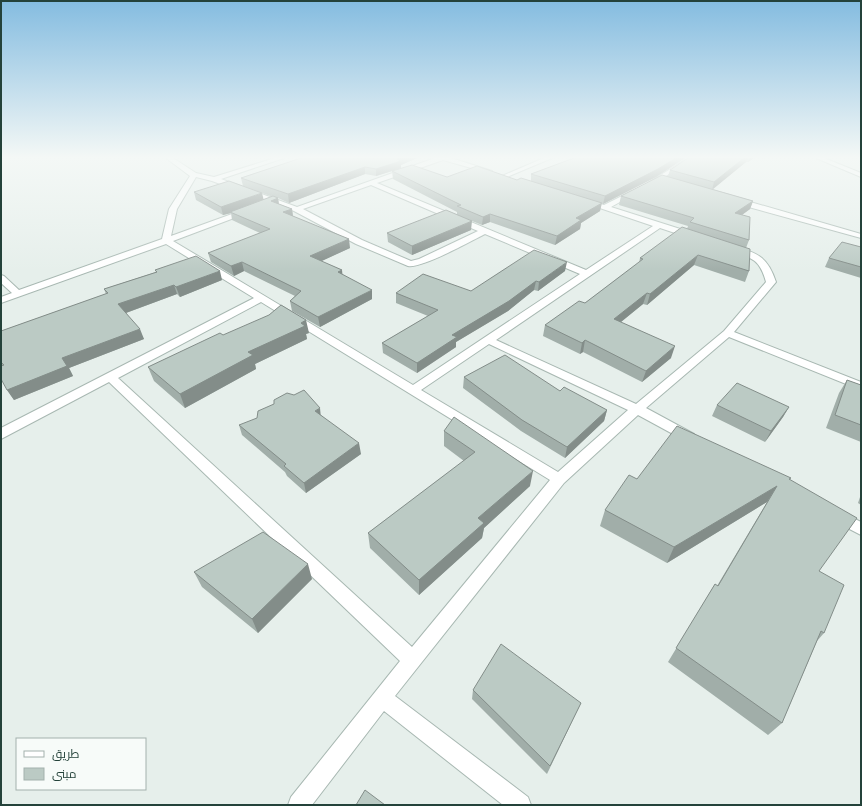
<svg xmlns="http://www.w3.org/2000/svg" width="862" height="806" viewBox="0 0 862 806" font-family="Cabin,Cairo,sans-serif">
<rect width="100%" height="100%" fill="#e6efeb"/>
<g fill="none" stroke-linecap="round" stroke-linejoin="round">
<defs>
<path id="minor" d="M166,158h7l23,15 18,4 61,-19h9l-63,21 76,28 138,-49h16l41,13 -3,2 -46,-13 -66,23 209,87 67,-44 -71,-24 4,-2 18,5 28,-14h4v2l-25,14 85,27v4h-6l-30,-10 -164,112 140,64 88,-73 42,-49c-6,-22 -13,-24 -34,-30l-1,-2 1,-2 3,-1c24,6 33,11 41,35l-42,50 127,50v8l-132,-53 -83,71 48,26 1,3 -1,3 -5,2 -5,-2 -46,-25 -74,68 -169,213 133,101 3,8h-28l-119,-94 -72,94h-24l3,-8 109,-136 -291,-279 -108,57v-11l253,-130 -88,-54 -165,59v-6l11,-4 -11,-10v-8l3,1 15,14 143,-51 7,-30 21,-33zM196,177l16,4 82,30 62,33 52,22c13,3 63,-25 77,-32l95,40 -167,111 -240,-144 77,-29 -4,-2h-3l-72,26 6,-27zM371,185l107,46 -59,28 -8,2 -49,-21 -59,-31zM261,302l289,178 -138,167 -294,-269zM489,344l139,66 -70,62 -137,-82z
M544,158h8l-45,19 -5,-1z
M688,158h7l-42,26 -5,-1z
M816,158h8l37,15v4z
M734,199h6l121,35v4l-127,-35z
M839,511l22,11v13l-27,-14 -2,-4 2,-4z"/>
</defs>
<use href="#minor" stroke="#a8b8b2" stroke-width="2"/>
<use href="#minor" fill="#fff" fill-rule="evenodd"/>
</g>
<path fill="#a1aea9" d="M301,158h116l-16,7v3l46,9 70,3 14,1v-7l43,-16h111l-29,19 -53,27h-2l-1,7 -19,12 -1,6 -25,16 -65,-23 -8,3 -25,-10v-3l-64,-33 -1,-8 4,-1 -20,6 -11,-2 -76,29 -11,-5 1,6 13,5 1,7 57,32 -29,13 21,9v5l30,24 -52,28 -28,-16 -2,-10 5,-5 -51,-25 -10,5 -23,-14 -3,-9 52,-20 -28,-13 -1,-7 -8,2 -27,-15 -2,-8 69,8 10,-3 -30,-11 -2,-8z
M688,158h66l-6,4h-2l-34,27 41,12 -3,8 -8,6 7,25 -3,8 3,23 -4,11 -51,-17 -47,40 -4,-1 -22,18 50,36 -29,24 -59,-30 -3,2 -37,-18 2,-11 40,-22 54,-40 1,-5 47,-29 1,-3 -69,-21 2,-9 47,-20 2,-6z
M471,230l-59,25 -24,-13 -1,-9z
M861,247v31l-36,-11 4,-9z
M155,270l67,10 -42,17 -3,-3 -51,19 18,26 -75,29 4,8 -59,24 -7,-10 -4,-24 -2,-2v-33l105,-37 -2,-5 52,-17z
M565,271l-27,20 -4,-1 -26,21 -52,31v5l-39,26 -34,-20 -1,-10 46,-27 -32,-13v-10l75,-2z
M309,333l-3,1 1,5 -52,25 1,5 -71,39 -31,-27 -6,-14 75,-32z
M464,377l96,14 47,19 -3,11 -39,37 -44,-27 -58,-43z
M847,380l14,5v57l-35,-14 13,-35z
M717,405l72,2 -6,10 -18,25 -53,-26z
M321,415l40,39 -55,39 -19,-17 -2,-4 -43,-37 -3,-10z
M444,431l86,55 -46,42 -2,10 -63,57 -49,-47 -2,-15 96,-72 -20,-15z
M637,479h153l29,92 5,62 -7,8 -35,82 -14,12 -100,-73 47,-78 2,2 50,-84 -100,61 -67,-37 5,-16z
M861,494v11l-3,-2z
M194,572l118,7 -54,54 -56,-46z
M473,690l108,13 -34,71 -75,-75z"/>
<path fill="#838d89" d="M400,158h17l-16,7v3l-25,8v-7z
M676,158h9l-29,19 -53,27 2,-8z
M744,158h3l-1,4 -34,28 2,-8z
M750,158h4l-6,4z
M365,167v7l-76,29 -1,-9z
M262,193l2,8 -34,11 1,1 -8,2 -2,-8z
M278,198l1,8 -8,-5z
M753,201l-3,8 -18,13 3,-9z
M602,203l-2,8 -19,12 -1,6 -25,16 2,-9 19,-18z
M292,209l1,8 -10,-5z
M490,214v8l-8,3 1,-8z
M472,221l-1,9 -59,25v-9z
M349,239l1,9 -39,18 -1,-10z
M698,255l-4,10 -47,40 3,-11z
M242,262l2,9 -10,5 -3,-10z
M567,262l-2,9 -27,20 1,-9z
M342,270l1,10 -5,-8z
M220,271l2,9 -42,17 -4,-10z
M536,281l-2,9 -26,21 -52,31v5l-39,26v-10l35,-28z
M174,285l3,9 -54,20 -5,-10z
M372,290v9l-52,28 -2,-10z
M647,293l-4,11 -32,26 3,-11z
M306,320l3,13 -3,1 1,5 -52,25 1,5 -71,39 -5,-14 68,-42z
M140,329l4,10 -75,29 4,8 -59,24 -7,-10 55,-32z
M585,340l-2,12 -3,2 2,-11z
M675,346l-4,12 -29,24 4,-11z
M789,407l-6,10 -18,25 6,-11z
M320,408l1,10 -6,-7z
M607,410l-3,11 -39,37 2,-11z
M359,443l2,11 -55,39 -2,-10z
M533,471l-3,15 -46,42 -2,10 -63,57v-15l59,-62z
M777,486l-10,16 -100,61 7,-16z
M308,564l4,15 -54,54 -6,-14z"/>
<path fill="#bbcac4" stroke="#838d89" d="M301,158h99l-3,1 4,2 -25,8 -11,-2 -77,27 -47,-16z
M574,158h102l-18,11 -53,27 -74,-22z
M688,158h56l-30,24 -44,-12z
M412,165l35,12 30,-11 40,14 4,-2 81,25 -26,15 5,2 -24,16 -67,-22 -7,3 -26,-11 4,-1 -69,-34z
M662,175l91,26 -18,12 15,4 -1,23 -59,-18 4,-4 -73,-22z
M229,181l33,12 -41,14 -27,-15z
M273,196l5,2 -7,3 21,8 -9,3 66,27 -39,17 32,14 -4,2 34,18 -54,27 -28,-16 11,-10 -59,-29 -11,4 -23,-13 62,-24 -40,-17z
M446,210l26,11 -60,25 -25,-13z
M682,227l68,22 -1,22 -51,-16 -48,39 -3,-1 -33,26 61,27 -29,25 -61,-31 -3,3 -37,-18 34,-24 6,2 58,-44 -3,-1z
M842,242l19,5v20l-32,-9z
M534,250l33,12 -28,20 -3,-1 -27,20 -57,34 5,2 -40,26 -35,-20 56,-33 -42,-17 27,-19 48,17z
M196,256l24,15 -44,16 -2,-2 -56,19 22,25 -78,29 5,8 -60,24 -6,-11v-13l3,-1 -3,-3v-31l107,-38 -4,-4 53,-17 -2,-2z
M281,305l25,15 -5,3 4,3 -57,26 5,3 -73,39 -32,-27 72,-34 3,2 46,-20z
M505,355l55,36 4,-4 43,23 -40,37 -45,-27 -58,-43z
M847,380l14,5v40l-26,-10z
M737,383l52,24 -18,24 -54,-26z
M304,390l16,18 -5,3 44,32 -55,40 -20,-17 2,-2 -47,-39 18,-7 1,-7 16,-7v-4l13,-7 7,2z
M454,417l79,54 -55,47 6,5 -65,57 -51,-47 107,-81 -31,-21z
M677,426l114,52 -2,1 68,39 -38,53 25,14 -20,48 -3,-2 -39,92 -106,-75 39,-64 3,2 59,-100 -103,61 -69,-37 24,-35 8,4z
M263,532l45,32 -56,55 -58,-47z
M501,644l80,59 -31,63 -77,-76z
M365,790l20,15h-29z"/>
<linearGradient id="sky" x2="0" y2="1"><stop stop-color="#84bce0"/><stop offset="0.58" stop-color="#f4f8f6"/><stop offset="1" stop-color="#f4f8f6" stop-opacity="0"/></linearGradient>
<rect width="862" height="271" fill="url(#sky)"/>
<rect width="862" height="806" fill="none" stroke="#24423a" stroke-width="4"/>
<rect x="16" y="738" width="130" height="52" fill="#f7fbf9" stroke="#a3b1ad"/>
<rect x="24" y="751" width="20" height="6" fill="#ffffff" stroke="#a3b1ad"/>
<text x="52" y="758" font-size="12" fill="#24423a">طريق</text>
<rect x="24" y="768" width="20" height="12" fill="#bbcac4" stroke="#a3b1ad"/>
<text x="52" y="778" font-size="12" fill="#24423a">مبنى</text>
</svg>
